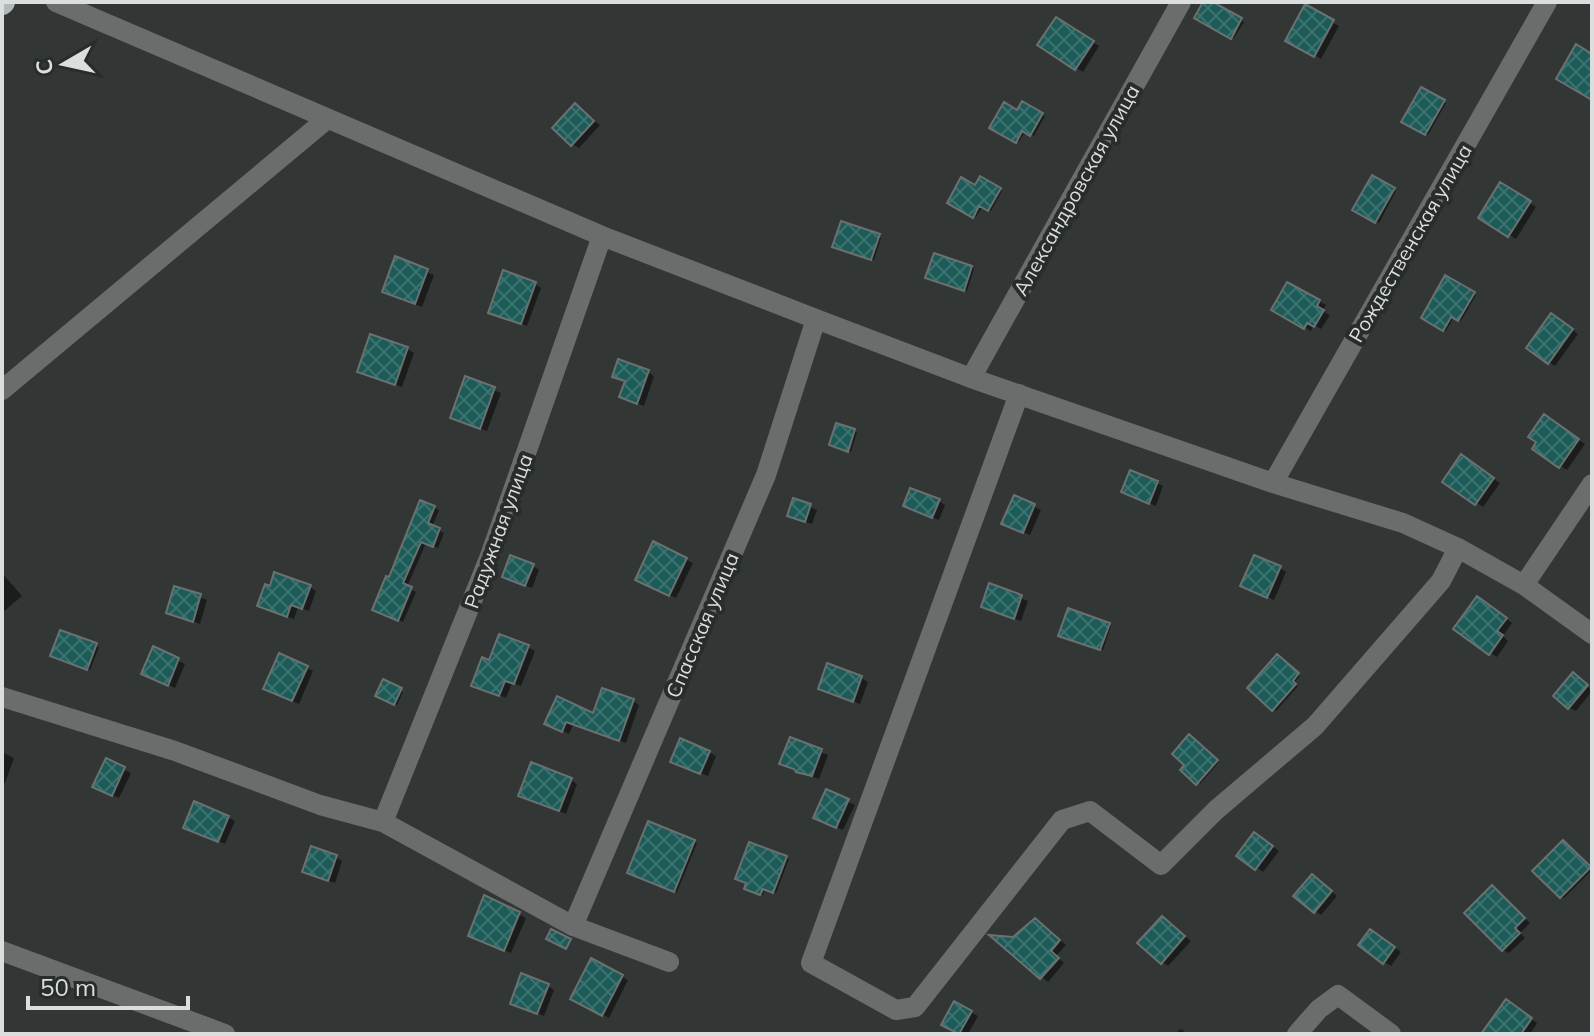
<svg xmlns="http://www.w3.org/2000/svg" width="1594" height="1036" viewBox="0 0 1594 1036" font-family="Mulish,sans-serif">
<defs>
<pattern id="building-cross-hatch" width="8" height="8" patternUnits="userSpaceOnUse" patternTransform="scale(2)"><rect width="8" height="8" fill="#1c5b57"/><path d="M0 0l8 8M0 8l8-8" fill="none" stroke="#3c726f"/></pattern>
</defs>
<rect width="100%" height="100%" fill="#323736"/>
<path fill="#0007" d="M1206,2l38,20 -10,16 -37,-21z
M1305,7l34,19 -18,33 -33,-19z
M1056,20l43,26 -16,26 -43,-27z
M1422,89l24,14 -18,32 -24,-14z
M1023,104l22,12 -11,20 -9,-5 -6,11 -28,-15 27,-15z
M575,105l25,20 -21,23 -7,-4z
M1372,177l24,14 -17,32 -25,-13z
M981,179l21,12 -11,20 -8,-5 -7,11 -27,-15 27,-15z
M1501,185l35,22 -20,32 -36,-22z
M879,236l2,2 -7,22 -37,-12z
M396,259l38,16 -12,32 -31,-13z
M972,267l2,2 -7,22 -37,-12z
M1446,278l30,17 -15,26 -7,-4 -8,14 -23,-13z
M535,284l6,4 -14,38 -30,-11z
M1287,284l39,21 -4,6 8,4 -9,14 -7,-4 -3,6 -38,-21z
M1558,319l20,15 -23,32 -6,-4z
M407,349l7,4 -12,34 -36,-13z
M648,372l6,4 -10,30 -16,-6 -1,-18z
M466,379l35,14 -14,38 -28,-10z
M1551,421l34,23 -18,26 -33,-21z
M854,431l3,1 -6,20 -17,-6z
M1468,461l32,22 -17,24 -38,-26z
M1157,483l6,3 -7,20 -26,-11z
M1015,498l26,12 -11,25 -20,-8z
M795,500l22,10 -5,14 -16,-5z
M939,501l6,4 -6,15 -27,-11z
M422,502l17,8 -7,17 12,6 -6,15 -12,-5 -19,44 9,5 -13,30 -24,-10z
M654,544l39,19 -17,35 -32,-15z
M533,566l6,4 -7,18 -21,-8z
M1280,568l6,4 -12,28 -25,-11z
M2,573l20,23 -20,17z
M990,586l38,15 -7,20 -31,-11z
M310,587l6,4 -7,20 -11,-4 -4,12 -28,-10z
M176,588l31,12 -7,24 -31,-12z
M1484,603l28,20 -9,13 5,5 -11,16 -7,-4z
M1109,625l2,1 -8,24 -40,-14z
M61,632l38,15 -9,23 -35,-13z
M528,647l7,4 -14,35 -9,-3 -6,15 -26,-10 10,-25z
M154,649l31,15 -10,24 -25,-11z
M1280,658l20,18 -6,7 4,3 -22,25 -2,-2z
M307,668l6,3 -14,33 -27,-12z
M861,678l7,4 -8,22 -34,-12z
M1580,678l12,13 -16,20 -7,-3z
M384,682l19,10 -6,13 -19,-10z
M633,701l6,4 -13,38 -53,-18 -4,9 -22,-11 47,-7z
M1192,738l27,24 -19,22 -13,-19z
M791,740l37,15 -9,24 -22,-8z
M2,752l12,6 -9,25 -3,-1z
M709,752l7,4 -8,20 -29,-11z
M107,761l24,12 -12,25 -18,-8z
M571,780l6,4 -11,30 -39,-16z
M827,792l28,13 -12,25 -21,-9z
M228,817l7,4 -10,23 -33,-14z
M649,824l48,19 -20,49 -47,-20z
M1261,838l18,13 -16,21 -24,-17z
M1566,843l26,27 -28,28 -3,-1z
M336,857l6,4 -7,22 -24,-8z
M786,858l3,1 -13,34 -11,-4 -2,6 -15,-5z
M1319,880l18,16 -16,19 -6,-4z
M1492,888l38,35 -10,10 5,5 -16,15 -6,-3z
M486,898l40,20 -15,35 -34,-14z
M1162,918l29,23 -23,25 -6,-4z
M1042,924l24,21 -10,11 8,7 -16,19 -53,-44 19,1z
M1377,935l24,17 -10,14 -7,-4z
M592,961l36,19 -19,38 -36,-19z
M548,986l6,4 -10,26 -25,-10z
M955,1004l23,12 -10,18h-7l-17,-10z
M1513,1006l24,17 -7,11h-37z
M1180,1029l3,1 4,4h-12z"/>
<path fill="url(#building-cross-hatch)" stroke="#6b7170" stroke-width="2" d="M1203,2h10l29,16 -11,21 -37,-21z
M1305,4l29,16 -20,37 -29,-16z
M1056,17l38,24 -19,29 -38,-25z
M1576,44l16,10v46l-36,-21z
M1421,87l24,13 -20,35 -24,-13z
M1022,101l21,12 -13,23 -8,-5 -6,12 -27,-15 15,-26 13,8z
M575,103l19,18 -23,25 -19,-18z
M1372,175l23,13 -20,35 -23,-13z
M980,176l21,12 -13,23 -9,-5 -6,12 -26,-15 14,-26 14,8z
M1500,182l31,19 -23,36 -30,-19z
M841,221l39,13 -9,26 -39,-13z
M934,253l38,13 -8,25 -39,-13z
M395,256l33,13 -13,35 -33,-12z
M503,270l33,12 -15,42 -33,-11z
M1445,275l30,17 -17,29 -7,-4 -8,14 -22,-13z
M1287,282l33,18 -3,6 7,4 -10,17 -7,-4 -3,6 -33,-19z
M1551,313l22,16 -25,35 -22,-16z
M370,334l38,13 -13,38 -38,-13z
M618,359l31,11 -12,34 -18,-7 6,-16 -13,-4z
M465,376l30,11 -15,42 -30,-11z
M1544,414l35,25 -20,29 -27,-19 4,-7 -8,-5z
M836,423l19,6 -7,23 -19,-7z
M1461,454l33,24 -19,27 -33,-23z
M1130,470l28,11 -9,23 -28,-12z
M910,488l30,11 -8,19 -29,-12z
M1014,495l21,9 -12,29 -22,-9z
M793,498l18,6 -6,18 -18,-6z
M420,500l15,6 -7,17 12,5 -7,19 -12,-5 -18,41 9,4 -14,34 -26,-11 14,-34 3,1z
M653,541l34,17 -18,38 -34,-16z
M510,555l24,9 -9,22 -23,-9z
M1254,555l27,11 -14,32 -27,-12z
M274,572l37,13 -9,24 -11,-4 -4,12 -30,-11 8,-22 5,2z
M989,583l33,12 -8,24 -33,-12z
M174,586l27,8 -8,28 -27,-9z
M1477,596l30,22 -10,13 6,4 -14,20 -36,-26z
M1068,608l42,15 -10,27 -42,-14z
M60,630l37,13 -10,27 -37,-14z
M499,634l30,11 -15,39 -9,-3 -6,15 -28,-10 11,-29 7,3z
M153,646l26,12 -11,28 -27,-12z
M279,653l29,13 -16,35 -29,-12z
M1277,654l22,19 -6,8 3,3 -24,27 -25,-23z
M827,663l35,13 -9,26 -35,-13z
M1573,672l15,13 -20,24 -15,-13z
M383,679l19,9 -8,17 -19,-9z
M602,688l32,11 -15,42 -53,-19 -4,10 -18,-8 13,-28 36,17z
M1189,734l29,26 -22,25 -16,-15 4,-5 -12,-11z
M790,737l32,12 -10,27 -16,-4 -2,-3 -15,-5z
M680,738l30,13 -10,23 -30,-12z
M106,758l19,9 -13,29 -20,-9z
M531,762l41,16 -13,33 -41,-15z
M826,789l23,10 -13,29 -23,-10z
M194,801l35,15 -11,26 -35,-14z
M648,821l47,19 -21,52 -47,-19z
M1254,832l19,14 -18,24 -19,-14z
M1563,840l28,27 -31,31 -28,-27z
M749,842l38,14 -14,37 -10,-4 -3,6 -16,-6 2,-6 -11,-4z
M311,846l26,9 -9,26 -26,-9z
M1312,874l20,17 -18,22 -21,-17z
M1492,885l33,33 -10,10 5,5 -18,18 -38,-38z
M484,895l36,17 -16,39 -36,-15z
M1162,916l23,20 -24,28 -24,-21z
M1035,918l25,22 -9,11 8,7 -19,21 -51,-44 24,2z
M551,929l20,10 -5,10 -20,-10z
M1370,929l25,18 -12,17 -25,-19z
M591,958l32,17 -21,41 -32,-17z
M521,973l28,11 -12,30 -27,-10z
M1506,999l26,19 -11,16h-40z
M954,1001l18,10 -13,23 -18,-9z"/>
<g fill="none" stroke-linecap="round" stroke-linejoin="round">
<path stroke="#6a6d6c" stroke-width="20" d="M56,2l546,234 214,83 155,59 302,105 130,40 55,25 66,37 68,49
M971,378l210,-376
M2,390l325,-271
M1019,394l-208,569 85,47 19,-3 147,-187 28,-9 71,54 55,-55 99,-84 126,-145 17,-33
M1273,483l274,-481
M1524,585l68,-101
M2,697l173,54 145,54 63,17 190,104 96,36
M383,822l107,-266 112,-320
M573,926l193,-451 50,-156
M2,951l223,83
M1297,1034l22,-25 19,-14 53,39"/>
<path stroke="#b1b8b7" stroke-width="24" d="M2,3l1,-1"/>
</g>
<g text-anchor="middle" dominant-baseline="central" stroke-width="8" stroke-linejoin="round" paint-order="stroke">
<g font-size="20" fill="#dbdede" stroke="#282d2c">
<text transform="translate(1076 190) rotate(-61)">Александровская улица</text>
<text transform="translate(1410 243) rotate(-60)">Рождественская улица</text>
<text transform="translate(498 531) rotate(-70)">Радужная улица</text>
<text transform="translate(702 625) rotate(-67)">Спасская улица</text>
</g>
</g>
<rect width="1594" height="1036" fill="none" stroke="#dbdede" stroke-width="8"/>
<g transform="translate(64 64) rotate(261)" stroke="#282d2c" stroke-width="6" paint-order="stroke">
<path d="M0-6L14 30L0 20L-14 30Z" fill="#dbdede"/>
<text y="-12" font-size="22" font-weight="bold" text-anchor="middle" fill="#dbdede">С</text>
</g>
<path d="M28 996v12h160v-12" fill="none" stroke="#dbdede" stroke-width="4"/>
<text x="40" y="996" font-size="24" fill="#dbdede" stroke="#282d2c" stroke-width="6" paint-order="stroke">50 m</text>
</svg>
